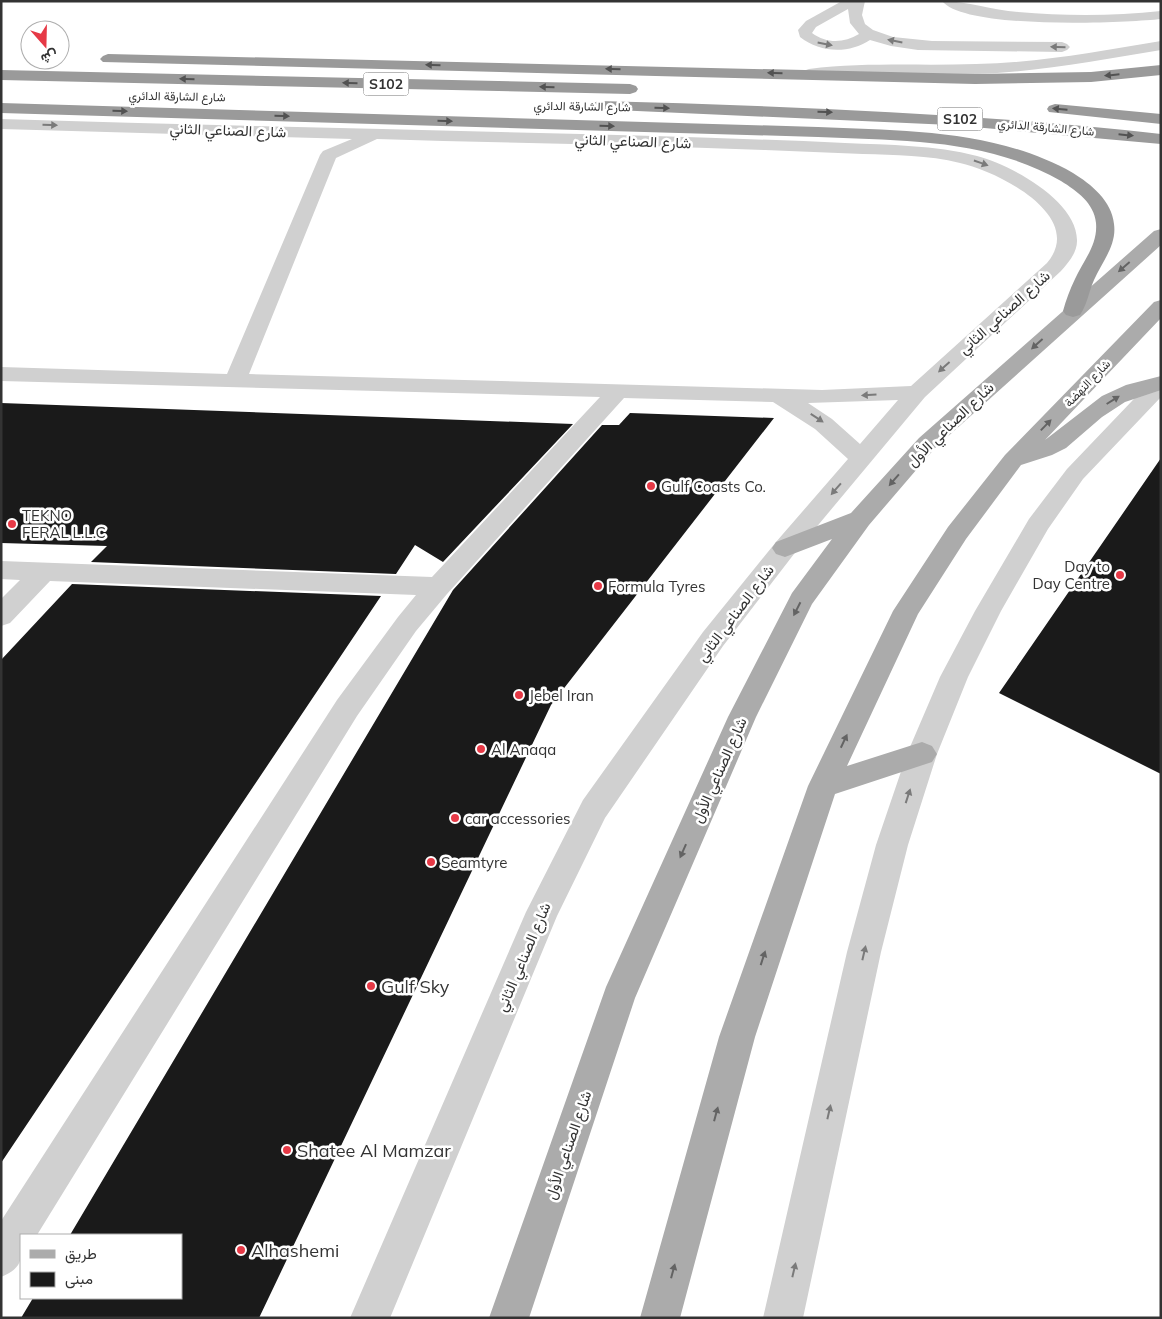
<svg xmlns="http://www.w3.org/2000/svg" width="1162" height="1319" viewBox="0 0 1162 1319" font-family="Mulish,Vazirmatn,sans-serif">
<rect width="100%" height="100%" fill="#fff"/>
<path fill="#1a1a1a" d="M1,403l572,21 -130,138 -28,-17 -19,29 -305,-12 16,-16 -106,-3z
M630,413l144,5 -223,287 -292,613h-238l12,-20h148v-63h-111l383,-645 149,-165h17z
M1161,458v316l-162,-81z
M72,584l309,12 -380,567v-503z"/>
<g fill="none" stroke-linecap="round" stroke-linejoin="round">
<path fill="#d0d0d0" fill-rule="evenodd" d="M842,1h23l-3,14 3,9 8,6 20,7 39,4 130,1 5,2 3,3 -3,3 -5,2 -144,-2 -27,-4 -21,-6c-21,14 -50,13 -70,-3l-2,-7 8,-9zM848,9l2,14 9,11c-15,9 -32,10 -47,-1l4,-6z
M942,1c25,0 50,9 76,11 47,4 96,4 143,-1v8c-38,4 -196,11 -219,-18z
M1161,41v9c-61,10 -123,22 -185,24 -56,1 -111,-3 -167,5l-6,-2 -2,-3 2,-3 6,-2c56,-7 111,-3 167,-5 62,-1 124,-13 185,-23z
M1,119c218,7 436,11 653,17 64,2 128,4 191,7 45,2 89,2 132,13 34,9 101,45 100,85 0,12 -9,22 -16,30l-136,126 -131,157 -71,92 -118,172 -48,98 -167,402h-40l176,-406 57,-112 120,-168 73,-90 72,-83 -33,-30 -42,-27 -149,-4 -177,196 -31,37 -59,85 -320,519h-16c0,23 4,32 -20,42v-56l336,-521 61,-83 18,-22 -366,-14 -40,42 -9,3v-27l19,-19 -19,-1v-18l431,16 168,-180 -599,-16v-14l226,7 93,-219 3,-4 29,-12 -351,-10zM377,139c129,4 258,6 388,11 32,1 65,3 98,4 32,1 65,1 97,9 37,8 127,53 87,100l-136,123 -89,4 -573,-16 87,-216zM898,400l-38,44 -28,-25 -24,-16z
M1161,377v20l-78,82 -35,50 -47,82 -33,66 -31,77 -29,91 -27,107 -78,366h-40l84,-366 29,-107 31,-91 33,-77 35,-66 54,-92 38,-50 86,-90z"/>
<path fill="#ababab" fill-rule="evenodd" d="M1161,229v16l-226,203 -66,77 -57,79 -56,113 -121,281 -106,320h-40l117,-331 122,-270 64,-124 40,-54 -47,18 -9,-3 -4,-6 4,-6 75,-29 68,-75 235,-207z
M1161,300v18l-116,122 57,-44 24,-11 35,-9v14l-36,12 -23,15 -36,31 -14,7 -31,10 -55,74 -48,75 -71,152 75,-24 10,4 5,8 -5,8 -97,32 -80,243 -75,281h-40l79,-281 89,-251 85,-175 55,-84 57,-72 149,-153z"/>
<path fill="#9a9a9a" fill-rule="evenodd" d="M108,54l867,20 116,-2 70,-7v10l-70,7 -116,2 -872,-22 -3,-3 3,-3z
M1,70l629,14 6,2 2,3 -2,3 -6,2 -629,-14z
M599,101c188,5 375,12 562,33v10l-210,-19 -358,-16 -2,-3 2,-3z
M1,103l817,24c87,4 177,2 255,46 18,11 39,28 41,51 3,21 -12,38 -20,56 -5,11 -7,25 -14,35l-7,2 -7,-2 -3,-4c3,-11 7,-22 12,-32 8,-18 23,-34 21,-56 -2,-20 -19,-32 -35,-42 -75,-43 -159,-40 -243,-44l-817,-24z
M1055,104l106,10v10l-112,-12 -2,-3 2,-3z"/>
</g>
<defs><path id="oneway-solid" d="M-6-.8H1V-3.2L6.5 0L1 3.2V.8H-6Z" transform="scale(1.25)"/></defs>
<g fill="#7a7a7a">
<use href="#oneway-solid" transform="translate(895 41) rotate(-169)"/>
<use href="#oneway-solid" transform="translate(825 44) rotate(11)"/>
<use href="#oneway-solid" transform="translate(1058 47) rotate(-179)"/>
<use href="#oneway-solid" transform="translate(50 125) rotate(2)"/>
<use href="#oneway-solid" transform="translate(981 163) rotate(19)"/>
<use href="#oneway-solid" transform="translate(944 367) rotate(138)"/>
<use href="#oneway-solid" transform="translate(869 395) rotate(177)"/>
<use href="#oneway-solid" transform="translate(817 418) rotate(33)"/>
<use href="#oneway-solid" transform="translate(836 489) rotate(131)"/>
<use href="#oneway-solid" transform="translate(908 796) rotate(-72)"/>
<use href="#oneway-solid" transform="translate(864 953) rotate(-77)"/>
<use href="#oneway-solid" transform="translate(829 1112) rotate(-77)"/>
<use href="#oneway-solid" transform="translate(794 1270) rotate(-77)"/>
</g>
<g fill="#525252">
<use href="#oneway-solid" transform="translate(433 65) rotate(-179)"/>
<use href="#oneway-solid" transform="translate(613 69) rotate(-179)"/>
<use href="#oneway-solid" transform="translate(775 73) rotate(-179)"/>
<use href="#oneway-solid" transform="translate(1112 75) rotate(174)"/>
<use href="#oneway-solid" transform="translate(187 79) rotate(-179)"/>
<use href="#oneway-solid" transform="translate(350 83) rotate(-179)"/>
<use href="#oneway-solid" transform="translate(547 87) rotate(-179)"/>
<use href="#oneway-solid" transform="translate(662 108) rotate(1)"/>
<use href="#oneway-solid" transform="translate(1060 109) rotate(-175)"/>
<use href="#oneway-solid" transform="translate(120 111) rotate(2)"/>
<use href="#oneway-solid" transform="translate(825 112) rotate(2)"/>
<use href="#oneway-solid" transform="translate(282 116) rotate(2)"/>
<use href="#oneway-solid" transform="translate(445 121) rotate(2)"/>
<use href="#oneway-solid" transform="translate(607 126) rotate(2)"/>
<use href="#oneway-solid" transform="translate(1126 135) rotate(6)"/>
</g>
<g fill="#636363">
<use href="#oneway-solid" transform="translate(1124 267) rotate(139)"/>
<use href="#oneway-solid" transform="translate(1037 344) rotate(138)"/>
<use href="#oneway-solid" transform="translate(1113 400) rotate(-32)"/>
<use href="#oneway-solid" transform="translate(1046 425) rotate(-46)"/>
<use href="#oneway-solid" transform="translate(894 480) rotate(131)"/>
<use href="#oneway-solid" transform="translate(797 609) rotate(117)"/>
<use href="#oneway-solid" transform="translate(844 741) rotate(-65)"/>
<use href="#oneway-solid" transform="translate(683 851) rotate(114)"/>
<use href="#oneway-solid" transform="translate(763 958) rotate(-72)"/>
<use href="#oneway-solid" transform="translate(716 1114) rotate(-75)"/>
<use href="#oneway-solid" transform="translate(673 1271) rotate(-75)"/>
</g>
<g fill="#e63946" stroke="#fff" stroke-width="2">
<circle cx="651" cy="486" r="5"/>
<circle cx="12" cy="524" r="5"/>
<circle cx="1120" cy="575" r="5"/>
<circle cx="598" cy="586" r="5"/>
<circle cx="519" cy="695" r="5"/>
<circle cx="481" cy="749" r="5"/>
<circle cx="455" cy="818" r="5"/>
<circle cx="431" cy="862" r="5"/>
<circle cx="371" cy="986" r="5"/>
<circle cx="287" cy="1150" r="5"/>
<circle cx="241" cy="1250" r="5"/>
</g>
<g text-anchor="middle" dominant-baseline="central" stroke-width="5" stroke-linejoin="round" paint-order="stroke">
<g font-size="12" fill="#333" stroke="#fff">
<text transform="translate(177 96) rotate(1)">شارع الشارقة الدائري</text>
<text transform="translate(582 106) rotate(1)">شارع الشارقة الدائري</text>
<text transform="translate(1046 127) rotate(5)">شارع الشارقة الدائري</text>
<text transform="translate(1087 383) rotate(-46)">شارع النهضة</text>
</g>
<g fill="#fff" stroke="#707070" stroke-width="1">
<rect x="363.5" y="72.5" width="45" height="23" rx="4"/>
<rect x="937.5" y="107.5" width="45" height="23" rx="4"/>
</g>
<g font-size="14" font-weight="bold" fill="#333">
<text x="386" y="84">S102</text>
<text x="960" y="119">S102</text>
</g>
<g font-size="15" fill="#333" stroke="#fff">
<text transform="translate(228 130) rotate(2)">شارع الصناعي الثاني</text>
<text transform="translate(633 141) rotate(2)">شارع الصناعي الثاني</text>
<text transform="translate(1004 312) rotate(-42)">شارع الصناعي الثاني</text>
<text transform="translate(950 424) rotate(-44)">شارع الصناعي الأول</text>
<text transform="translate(735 613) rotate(-53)">شارع الصناعي الثاني</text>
<text transform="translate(719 770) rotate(-66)">شارع الصناعي الأول</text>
<text transform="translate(523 957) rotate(-67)">شارع الصناعي الثاني</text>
<text transform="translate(568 1145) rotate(-71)">شارع الصناعي الأول</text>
</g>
<g font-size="15" fill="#333" stroke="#fff" text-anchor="start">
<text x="661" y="486">Gulf Coasts Co.</text>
<text x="22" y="515">TEKNO<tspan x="22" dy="17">FERAL L.L.C</tspan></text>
<text x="1110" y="566" text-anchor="end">Day to<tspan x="1110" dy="17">Day Centre</tspan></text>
<text x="608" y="586">Formula Tyres</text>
<text x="529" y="695">Jebel Iran</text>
<text x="491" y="749">Al Anaqa</text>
<text x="465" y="818">car accessories</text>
<text x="441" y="862">Seamtyre</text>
</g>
<g font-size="18" fill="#333" stroke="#fff" text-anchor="start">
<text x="381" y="986">Gulf Sky</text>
<text x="297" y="1150">Shatee Al Mamzar</text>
<text x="251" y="1250">Alhashemi</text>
</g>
</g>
<rect width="1162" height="1319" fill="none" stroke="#333333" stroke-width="5"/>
<rect x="20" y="1234" width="162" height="65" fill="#ffffff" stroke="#adadad"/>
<rect x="30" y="1250" width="25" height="8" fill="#ababab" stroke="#adadad"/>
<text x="65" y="1259" font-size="15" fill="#333333">طريق</text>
<rect x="30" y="1272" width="25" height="15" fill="#1a1a1a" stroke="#adadad"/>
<text x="65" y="1284" font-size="15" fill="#333333">مبنى</text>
<g transform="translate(45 45) rotate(160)"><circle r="24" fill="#ffffff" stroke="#adadad"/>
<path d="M0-4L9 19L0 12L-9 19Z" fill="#e63946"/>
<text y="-8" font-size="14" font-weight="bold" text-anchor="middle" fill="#333333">ش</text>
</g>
</svg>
